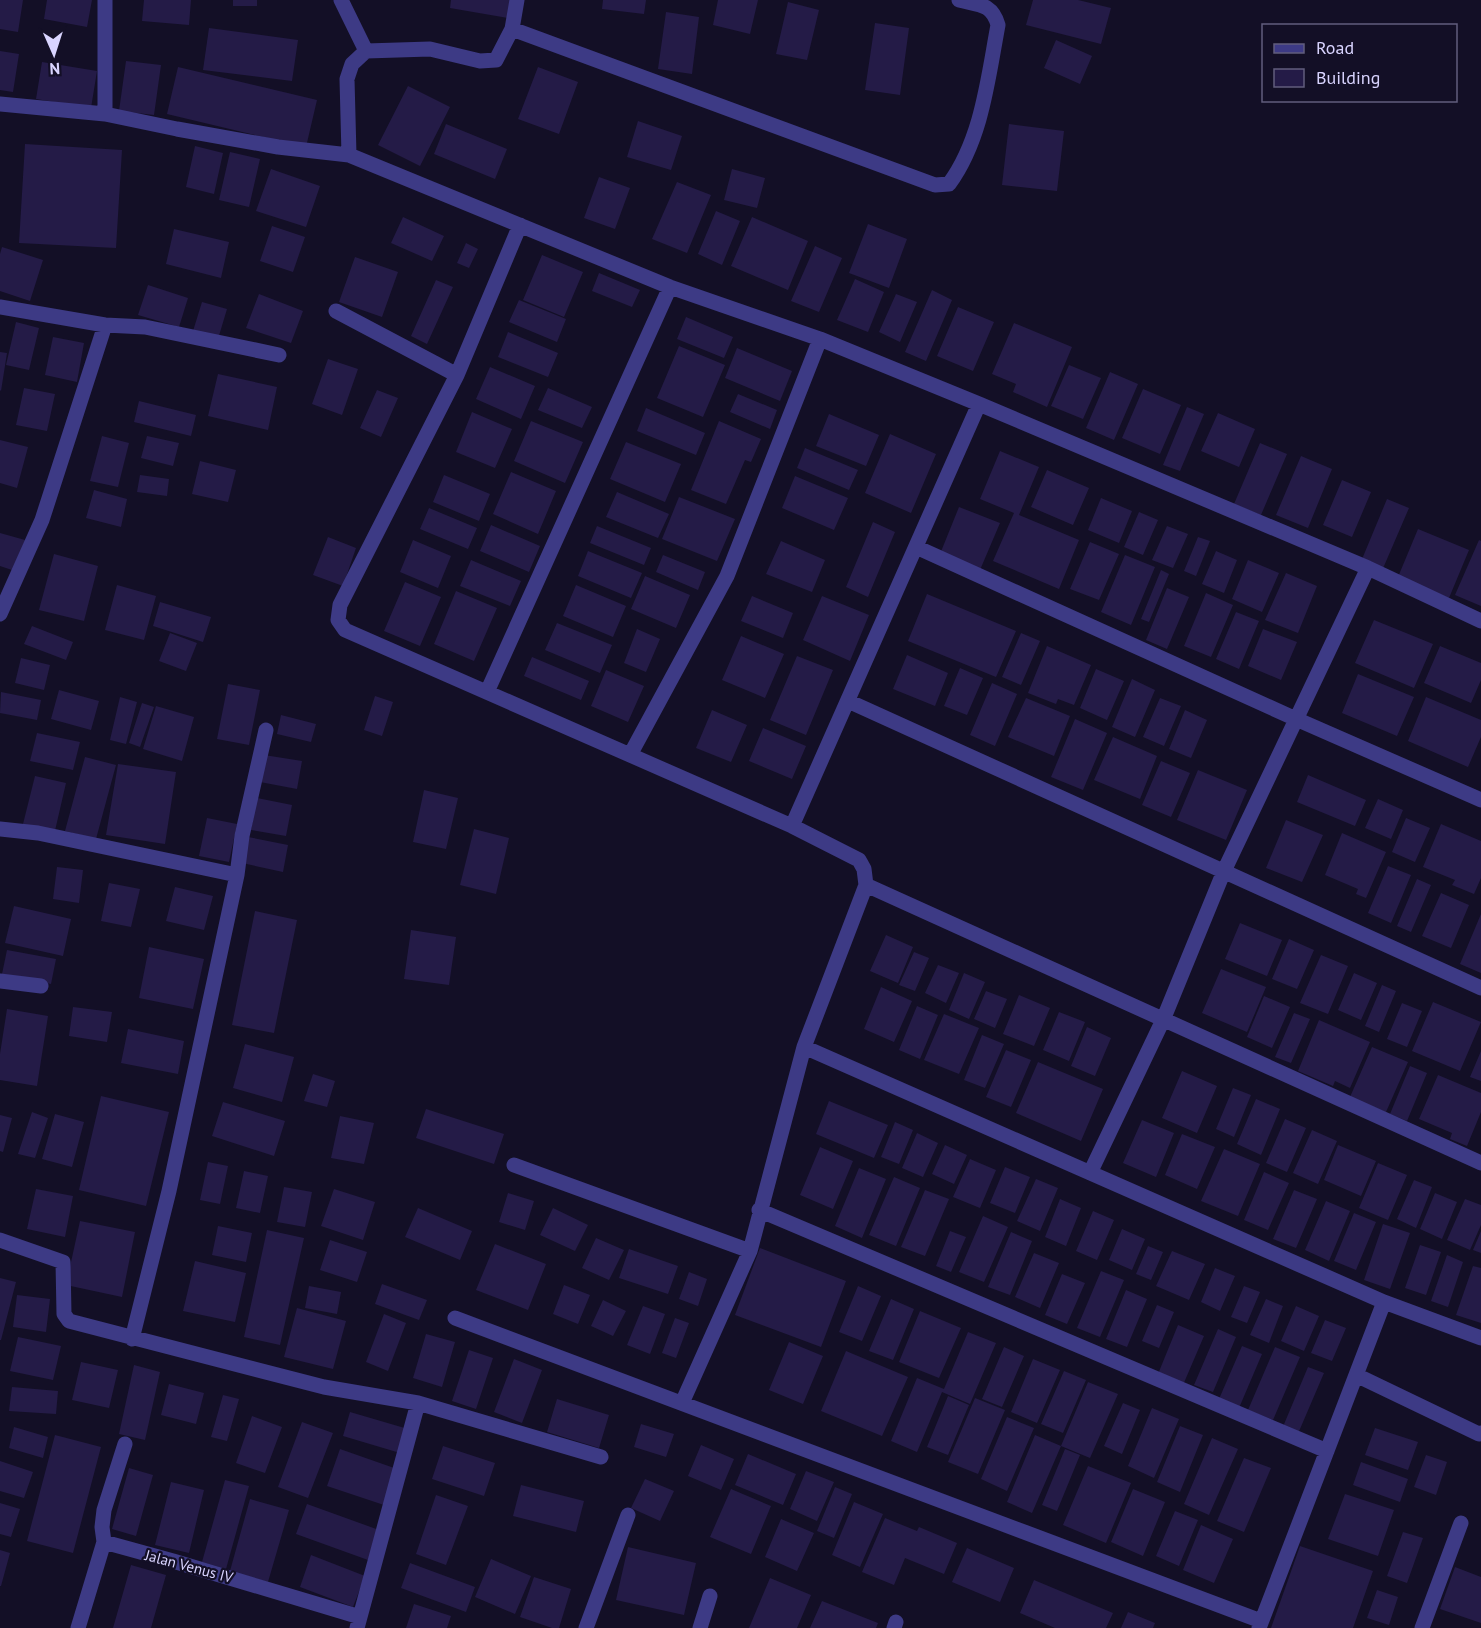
<svg xmlns="http://www.w3.org/2000/svg" width="1481" height="1628" viewBox="0 0 1481 1628" font-family="'PT Sans',sans-serif">
<rect width="100%" height="100%" fill="#130f26"/>
<path fill="#241b47" d="M0,0h23l-5,32 -18,-3z
M47,0h45l-5,27 -43,-8z
M144,0h47l-2,25 -47,-4z
M233,0h24v6h-24z
M451,0h60l-3,18 -58,-10z
M603,0h43l-2,14 -42,-5z
M718,0h40l-8,34 -37,-9z
M1033,0h45l33,8 -10,36 -75,-19z
M788,2l31,8 -12,50 -31,-6z
M666,12l33,5 -7,57 -34,-5z
M875,23l34,5 -9,67 -35,-5z
M209,28l89,12 -6,41 -89,-11z
M1056,40l36,16 -12,28 -36,-16z
M0,51l19,3 -6,38 -13,-2z
M126,61l35,4 -7,50 -35,-4z
M42,62l55,9 -6,37 -55,-9z
M178,67l139,33 -11,47 -139,-33z
M538,67l40,15 -19,52 -41,-15z
M408,86l42,21 -30,59 -42,-21z
M638,121l44,15 -11,34 -44,-13z
M446,124l61,25 -12,30 -61,-25z
M1009,124l55,7 -7,60 -55,-6z
M25,144l97,6 -6,98 -97,-5z
M195,146l28,7 -9,41 -28,-7z
M230,152l30,7 -11,48 -30,-7z
M271,169l49,17 -14,41 -50,-16z
M732,169l33,9 -8,30 -33,-8z
M599,177l31,11 -15,41 -31,-11z
M677,182l34,13 -24,58 -35,-14z
M716,211l24,10 -18,44 -24,-11z
M403,217l41,19 -12,25 -41,-18z
M752,217l56,24 -20,49 -57,-24z
M868,224l39,15 -18,49 -40,-15z
M272,226l33,11 -12,35 -33,-11z
M174,229l55,13 -8,36 -55,-14z
M466,243l12,6 -9,19 -12,-5z
M815,246l27,12 -23,54 -28,-11z
M2,247l41,13 -13,41 -30,-10v-37z
M542,255l41,17 -19,45 -41,-17z
M355,257l43,15 -16,45 -43,-15z
M599,273l41,17 -8,17 -40,-16z
M855,279l29,13 -16,40 -31,-12z
M436,280l17,7 -26,57 -16,-8z
M148,285l40,13 -9,29 -41,-12z
M932,290l20,10 -26,61 -21,-9z
M259,294l44,17 -12,32 -45,-15z
M896,294l21,8 -17,40 -21,-10z
M519,300l47,19 -9,23 -48,-20z
M202,302l25,7 -9,30 -25,-8z
M958,307l36,15 -21,49 -36,-15z
M686,317l47,20 -9,21 -47,-19z
M16,322l23,6 -10,42 -23,-5z
M1014,323l58,24 -25,60 -34,-15 3,-8 -24,-10z
M508,332l50,21 -10,24 -50,-20z
M53,337l31,6 -7,39 -32,-7z
M679,346l46,19 -22,52 -46,-19z
M737,348l55,23 -12,30 -55,-23z
M0,352l7,1 -6,38 -1,-1z
M328,359l30,10 -16,46 -30,-11z
M1069,365l32,13 -18,41 -32,-13z
M490,367l45,19 -14,33 -45,-20z
M1110,372l28,12 -24,56 -28,-12z
M218,374l59,13 -9,43 -60,-14z
M24,388l31,6 -8,37 -31,-6z
M548,388l44,19 -10,21 -44,-18z
M1143,389l38,16 -21,49 -38,-16z
M377,390l21,8 -17,39 -21,-9z
M738,394l39,16 -7,19 -40,-17z
M139,401l57,14 -5,21 -57,-14z
M1187,407l17,7 -24,57 -17,-6z
M646,408l59,25 -9,22 -59,-24z
M472,412l40,17 -17,39 -39,-16z
M1218,413l37,16 -16,38 -38,-16z
M829,414l50,21 -13,31 -50,-20z
M531,421l52,21 -18,41 -51,-22z
M719,421l42,18 -10,23 -6,-2 -19,44 -35,-14z
M890,434l46,20 -25,59 -46,-20z
M102,436l27,7 -11,44 -28,-6z
M147,436l32,7 -6,23 -32,-8z
M0,440l28,7 -11,41 -17,-5z
M626,442l55,22 -16,38 -55,-23z
M1260,443l27,11 -26,61 -27,-11z
M805,448l53,22 -9,20 -52,-22z
M1000,451l39,16 -20,48 60,25 -20,49 -66,-28 21,-48 -34,-14z
M1301,456l31,13 -24,59 -32,-13z
M200,461l36,9 -8,32 -36,-8z
M1047,470l42,18 -16,37 -42,-18z
M511,472l45,19 -18,43 -45,-20z
M140,475l29,4 -2,17 -30,-4z
M444,475l46,19 -11,27 -46,-19z
M795,476l53,22 -14,32 -52,-22z
M1342,480l29,12 -19,45 -29,-12z
M94,490l33,9 -6,28 -35,-9z
M617,492l52,22 -11,24 -52,-21z
M679,497l56,22 -18,42 -55,-22z
M1101,498l31,13 -13,32 -31,-13z
M1387,499l22,9 -28,65 -21,-9z
M959,507l41,16 -20,47 -40,-16z
M429,508l48,20 -9,21 -48,-20z
M1139,512l19,8 -15,35 -19,-8z
M873,522l22,10 -27,65 -22,-10z
M491,525l49,21 -11,26 -49,-21z
M597,526l54,22 -7,17 -54,-22z
M1167,526l21,8 -15,34 -21,-8z
M1418,529l51,21 -20,48 -51,-21z
M0,533l25,7 -10,31 -15,-5z
M328,537l28,11 -13,38 -30,-11z
M1198,537l12,4 -14,35 -12,-5z
M413,540l38,16 -13,32 -38,-16z
M1479,540l2,1v65l-26,-11z
M781,541l44,19 -13,32 -46,-18z
M1090,542l29,12 -20,46 -29,-11z
M588,551l54,22 -11,25 -53,-22z
M1216,551l21,9 -13,33 -22,-9z
M54,554l44,12 -14,55 -45,-11z
M663,555l42,17 -7,18 -42,-18z
M1125,555l30,12 -24,58 -30,-13z
M471,560l50,21 -11,25 -50,-20z
M1248,560l31,13 -17,39 -30,-13z
M1161,570l8,4 -20,48 -8,-3z
M1286,573l31,13 -19,47 -33,-13z
M645,576l45,19 -14,33 -45,-19z
M405,582l36,15 -21,49 -36,-15z
M117,585l39,11 -12,44 -39,-10z
M576,585l50,21 -13,31 -50,-21z
M1167,588l22,9 -22,52 -21,-9z
M456,591l41,17 -23,53 -40,-17z
M1206,593l27,12 -22,52 -27,-11z
M927,594l89,37 -20,46 -88,-36z
M752,596l41,17 -10,25 -42,-17z
M822,596l47,19 -19,46 -47,-21z
M160,602l51,15 -8,25 -50,-16z
M1236,612l23,9 -20,48 -23,-10z
M1374,620l59,24 -19,44 -59,-25z
M557,623l55,22 -12,28 -55,-23z
M32,626l41,16 -7,18 -42,-16z
M637,629l23,10 -14,33 -22,-9z
M1263,629l34,13 -16,38 -33,-14z
M170,633l27,10 -11,28 -27,-10z
M1021,633l19,8 -19,44 -19,-8z
M741,636l43,18 -19,44 -43,-18z
M1047,646l44,19 -17,40 -16,-6 -2,5 -28,-11z
M1440,646l41,17v17l-10,23 -47,-20z
M907,655l41,18 -13,33 -42,-17z
M797,656l36,14 -27,65 -36,-15z
M532,657l57,24 -8,19 -57,-24z
M21,658l29,7 -6,25 -29,-7z
M960,668l23,10 -16,37 -23,-9z
M1096,669l28,12 -17,39 -27,-12z
M606,670l38,16 -16,36 -37,-16z
M1358,674l56,23 -17,39 -55,-23z
M1132,679l23,11 -20,47 -23,-10z
M992,683l25,11 -22,52 -25,-11z
M228,684l32,6 -11,55 -32,-6z
M59,690l40,11 -8,29 -40,-11z
M1,692l40,8 -4,20 -37,-7z
M375,696l18,6 -11,34 -18,-6z
M120,697l17,5 -11,42 -16,-4z
M1426,697l55,23v17l-13,30 -60,-26z
M1026,698l44,18 -16,40 -46,-19z
M1160,698l21,8 -17,40 -21,-9z
M142,703l12,4 -14,40 -11,-4z
M156,706l38,11 -12,44 -39,-12z
M712,710l35,15 -16,37 -35,-14z
M1185,710l22,10 -16,38 -22,-9z
M281,715l35,9 -5,18 -34,-8z
M1075,719l32,14 -24,57 -32,-13z
M763,728l43,18 -14,33 -43,-18z
M37,733l43,9 -7,28 -43,-9z
M1113,737l44,19 -17,43 -46,-19z
M264,755l38,6 -5,28 -37,-7z
M85,757l31,8 -20,74 -31,-8z
M1161,761l29,12 -19,44 -29,-12z
M118,764l58,8 -11,72 -59,-9z
M1198,770l49,20 -21,50 -49,-20z
M1308,775l58,25 -11,26 -58,-24z
M35,776l31,7 -12,52 -32,-7z
M424,790l34,8 -12,51 -33,-7z
M257,798l35,7 -6,31 -35,-6z
M1378,799l25,11 -12,29 -26,-11z
M207,818l30,6 -8,38 -30,-6z
M1406,818l24,10 -15,34 -23,-10z
M1286,820l37,15 -21,47 -36,-14z
M1441,824l40,17v37l-7,16 -22,-9 3,-5 -32,-13z
M474,829l35,9 -13,56 -36,-9z
M1342,833l44,19 -20,46 -10,-4 2,-5 -33,-14z
M248,837l40,8 -5,27 -41,-9z
M1388,866l23,9 -20,48 -23,-10z
M57,867l26,3 -4,33 -26,-4z
M1417,879l14,6 -20,47 -14,-6z
M109,883l31,6 -9,38 -30,-6z
M175,887l38,9 -9,34 -38,-9z
M1441,893l28,12 -18,43 -29,-12z
M14,906l57,13 -8,37 -58,-13z
M255,911l42,9 -23,113 -42,-8z
M1481,914v59l-21,-9z
M1240,923l42,17 -15,36 -42,-17z
M411,930l45,7 -7,48 -45,-6z
M886,935l27,12 -15,36 -28,-12z
M1289,939l25,11 -17,39 -25,-10z
M149,947l55,12 -11,50 -54,-11z
M7,950l49,9 -5,25 -49,-10z
M914,952l15,6 -14,33 -16,-6z
M1321,955l27,11 -20,48 -28,-11z
M938,965l21,8 -13,30 -21,-10z
M1221,969l45,18 -19,45 -45,-19z
M964,973l21,9 -16,37 -20,-9z
M1354,973l23,10 -16,37 -23,-10z
M1382,985l14,6 -17,41 -14,-6z
M881,987l31,14 -18,41 -30,-13z
M986,991l21,8 -12,29 -21,-9z
M1019,995l31,13 -16,38 -31,-12z
M1264,996l26,11 -18,41 -25,-11z
M1433,1002l48,20 -21,49 -48,-20z
M1402,1003l20,8 -15,36 -20,-8z
M917,1006l21,9 -18,44 -21,-9z
M73,1007l39,5 -5,30 -38,-6z
M7,1009l41,7 -11,70 -37,-6v-26z
M1059,1012l26,10 -16,39 -26,-11z
M1294,1013l16,6 -19,44 -16,-6z
M944,1014l35,14 -20,46 -35,-14z
M1319,1020l51,22 -20,46 -15,-7 -2,5 -35,-15z
M1087,1027l24,11 -16,38 -24,-10z
M128,1029l56,12 -6,33 -57,-11z
M982,1035l22,9 -19,44 -21,-8z
M245,1044l49,13 -12,45 -49,-14z
M1372,1047l36,15 -22,50 -36,-15z
M1006,1050l25,10 -20,47 -25,-10z
M1481,1051v30l-11,-4z
M1038,1062l65,27 -22,52 -65,-28z
M1410,1066l17,7 -20,48 -17,-7z
M1182,1071l35,15 -20,47 -35,-15z
M313,1074l22,7 -8,26 -23,-6z
M1438,1075l43,18v19l-14,34 -17,-7 2,-6 -33,-14z
M1233,1088l18,7 -17,42 -18,-8z
M101,1096l68,16 -23,94 -67,-16z
M1256,1099l24,10 -19,46 -24,-11z
M829,1101l59,24 -14,33 -58,-24z
M223,1102l62,19 -11,35 -62,-20z
M426,1109l78,25 -10,30 -78,-26z
M32,1112l16,6 -13,40 -17,-4z
M55,1114l29,8 -12,45 -30,-8z
M0,1115l12,3 -9,34 -3,-1z
M340,1116l34,7 -10,41 -33,-6z
M1285,1119l21,9 -19,44 -21,-9z
M1142,1120l32,13 -18,44 -33,-14z
M895,1122l18,8 -14,34 -18,-7z
M1312,1130l25,11 -19,43 -25,-11z
M917,1133l21,10 -15,34 -21,-9z
M1182,1134l33,13 -18,42 -32,-14z
M945,1145l22,10 -13,29 -22,-10z
M1338,1145l38,16 -15,35 -37,-16z
M820,1147l33,14 -20,48 -33,-14z
M1224,1149l36,15 -22,52 -37,-15z
M970,1159l26,11 -16,38 -27,-11z
M208,1162l20,4 -8,38 -20,-4z
M1378,1163l29,12 -19,45 -29,-12z
M1005,1167l25,10 -15,36 -25,-10z
M859,1168l27,11 -24,59 -27,-12z
M244,1171l24,5 -8,37 -24,-5z
M1264,1172l25,11 -21,47 -24,-10z
M894,1177l26,11 -24,58 -27,-11z
M1036,1179l22,9 -18,43 -23,-10z
M1414,1180l18,7 -16,41 -19,-9z
M284,1187l28,5 -7,35 -28,-5z
M36,1189l37,7 -8,41 -38,-8z
M334,1189l41,13 -12,38 -42,-14z
M925,1190l24,9 -24,57 -24,-9z
M1294,1190l23,9 -21,49 -23,-9z
M508,1193l26,8 -9,29 -26,-8z
M1435,1193l22,9 -15,37 -22,-10z
M1060,1199l21,9 -15,38 -21,-9z
M1465,1199l16,6v20l-11,25 -23,-10z
M1326,1201l24,10 -21,50 -24,-11z
M418,1208l54,23 -12,29 -55,-23z
M553,1208l35,17 -13,26 -35,-16z
M1093,1211l21,9 -17,40 -21,-9z
M1354,1213l22,9 -20,48 -22,-9z
M983,1216l25,11 -24,55 -25,-10z
M80,1221l55,11 -13,65 -56,-12z
M1383,1224l27,9 -20,56 -26,-9z
M218,1226l34,7 -6,29 -34,-7z
M1122,1229l23,10 -13,31 -23,-10z
M267,1230l37,8 -24,107 -36,-8z
M950,1231l16,6 -15,35 -15,-6z
M1481,1231v22l-8,-3z
M1011,1232l21,9 -22,54 -22,-8z
M596,1238l28,12 -15,30 -27,-12z
M330,1240l37,12 -10,30 -37,-12z
M495,1244l51,20 -18,46 -52,-20z
M1420,1245l21,7 -15,43 -21,-7z
M1148,1246l15,6 -12,28 -15,-6z
M760,1248l86,33 -25,66 -86,-32z
M629,1249l49,17 -10,28 -49,-16z
M1172,1251l33,13 -16,36 -33,-14z
M1034,1253l25,10 -19,45 -25,-11z
M1447,1255l16,7 -15,45 -17,-6z
M195,1261l51,12 -11,49 -52,-11z
M1473,1266l8,2v55l-25,-8z
M1215,1268l20,8 -15,35 -19,-9z
M1101,1271l23,9 -24,57 -23,-9z
M689,1272l18,7 -9,27 -19,-7z
M1062,1274l23,9 -18,41 -22,-9z
M0,1278l16,4 -15,58h-1z
M382,1284l45,16 -8,20 -44,-16z
M564,1285l26,10 -12,29 -25,-10z
M309,1286l32,6 -4,22 -32,-6z
M858,1286l23,10 -19,45 -23,-9z
M1244,1286l16,6 -13,31 -16,-6z
M1126,1290l21,9 -20,48 -21,-8z
M17,1295l33,4 -4,33 -33,-5z
M891,1299l23,10 -21,51 -24,-9z
M1266,1299l17,7 -14,37 -19,-8z
M603,1300l23,11 -13,25 -22,-10z
M1157,1305l17,7 -15,36 -17,-7z
M643,1306l22,8 -15,40 -23,-9z
M1296,1306l23,10 -15,35 -23,-10z
M297,1308l49,13 -13,48 -49,-12z
M920,1311l41,17 -22,50 -40,-16z
M384,1314l22,9 -18,48 -22,-9z
M675,1318l14,5 -13,35 -14,-5z
M1325,1320l21,8 -14,33 -21,-8z
M1178,1325l26,11 -21,49 -25,-11z
M1218,1329l18,8 -23,55 -19,-7z
M968,1332l28,11 -26,61 -28,-12 -25,60 -26,-11 26,-63 27,11z
M426,1334l29,8 -13,45 -29,-9z
M18,1337l43,9 -8,34 -43,-9z
M789,1342l34,14 -20,48 -34,-14z
M1242,1346l20,8 -23,54 -20,-9z
M1004,1347l20,9 -22,51 -20,-8z
M1275,1347l25,10 -27,63 -25,-10z
M469,1350l24,8 -17,51 -24,-8z
M846,1351l62,26 -26,59 -61,-25z
M514,1359l28,11 -20,53 -28,-11z
M1033,1359l27,11 -23,53 -26,-11z
M81,1362l37,8 -9,38 -37,-8z
M134,1365l26,7 -15,68 -26,-6z
M1308,1367l16,6 -27,63 -15,-7z
M1064,1371l22,9 -23,53 -22,-9z
M1088,1382l30,12 -28,64 -29,-12z
M169,1384l35,9 -8,31 -35,-9z
M12,1387l46,4 -2,23 -47,-3z
M223,1395l16,4 -12,42 -16,-4z
M948,1396l21,9 -21,50 -21,-8z
M975,1398l30,12 -27,64 -30,-12z
M557,1399l52,16 -10,33 -52,-16z
M1123,1403l17,7 -18,44 -18,-8z
M1152,1408l27,11 -25,59 -26,-12z
M350,1412l58,17 -8,24 -57,-17z
M252,1416l30,11 -17,46 -29,-10z
M1007,1417l27,11 -27,63 -26,-12z
M302,1422l31,11 -25,65 -30,-11z
M641,1424l33,10 -8,23 -32,-10z
M1180,1426l23,9 -23,57 -23,-10z
M14,1427l34,10 -5,21 -34,-10z
M1375,1428l43,14 -10,28 -43,-15z
M55,1435l46,12 -28,106 -46,-12z
M1035,1435l26,11 -29,67 -25,-11z
M1212,1438l26,11 -29,66 -25,-11z
M701,1445l33,14 -13,31 -33,-14z
M443,1446l52,17 -11,33 -52,-17z
M340,1449l57,20 -10,37 -60,-20z
M1065,1449l15,6 -23,56 -15,-6z
M748,1454l48,20 -13,31 -48,-20z
M1426,1455l21,7 -11,33 -22,-8z
M1244,1458l27,10 -27,64 -27,-11z
M0,1461l33,11 -9,26 -24,-7z
M1361,1462l47,17 -8,23 -47,-17z
M1088,1466l43,17 -25,60 -43,-18z
M129,1468l24,7 -17,61 -24,-7z
M806,1471l28,11 -17,39 -27,-12z
M645,1479l29,12 -14,30 -29,-13z
M225,1480l24,6 -23,83 -24,-7z
M171,1482l33,8 -15,63 -34,-8z
M521,1485l63,16 -8,31 -63,-16z
M835,1487l17,7 -18,44 -17,-7z
M731,1489l40,17 -20,48 -41,-17z
M1133,1489l32,13 -22,54 -32,-14z
M1345,1494l49,16 -16,46 -50,-17z
M436,1495l32,11 -22,59 -30,-11z
M250,1499l39,11 -21,72 -38,-11z
M854,1502l29,12 -23,53 -28,-12z
M0,1503l20,6 -9,28 -11,-3z
M307,1504l72,26 -11,30 -72,-26z
M1175,1511l23,9 -19,46 -23,-10z
M885,1518l32,13 2,-4 38,16 -13,31 -39,-16 -11,27 -32,-13z
M781,1519l33,14 -17,38 -32,-14z
M1201,1525l32,14 -19,44 -31,-13z
M1403,1532l20,6 -16,45 -20,-7z
M1300,1546l73,25 -20,57h-82z
M628,1547l68,16 -12,52 -68,-15z
M967,1548l47,20 -14,34 -48,-20z
M0,1550l10,3 -9,33h-1z
M311,1555l54,21 -12,31 -53,-20z
M491,1559l40,17 -16,38 -40,-17z
M410,1563l65,24 -9,25 -65,-24z
M131,1565l35,10 -15,53h-38z
M1455,1567l26,10v46l-41,-14z
M534,1577l37,12 -12,39h-7l-32,-11z
M770,1578l41,17 -14,33h-48z
M1034,1580l79,33 -7,15h-51l-35,-15z
M1377,1590l21,7 -9,28 -22,-7z
M822,1601l56,22 -2,5h-66z
M414,1604l37,12 -4,12h-41z
M1128,1612l27,11 -2,5h-32z"/>
<g fill="none" stroke-linecap="round" stroke-linejoin="round">
<path stroke="#3d3a85" stroke-width="15" d="M105,0v114
M341,0l25,51
M512,29l423,156 14,-1c33,-45 39,-106 49,-159 -6,-22 -20,-20 -39,-25
M0,104l105,10 72,15 101,18 71,8 321,132 150,52 159,65 389,164 113,53
M349,155l-2,-76 5,-15 14,-13 64,-2 50,12 16,-1 16,-31 5,-29
M520,225l-63,150 -117,230 -2,15 7,10 447,196 67,34 5,9 2,16 -62,162 -54,204 -68,152
M0,307l105,18 40,2 134,28
M336,311l121,64
M916,547l380,172 185,81
M0,614l42,-94 63,-195
M487,692l183,-405
M848,701l633,287
M630,755l97,-179 93,-237
M792,826l187,-422
M0,829l38,4 199,42
M866,885l615,278
M0,981l41,5
M804,1047l580,255 97,36
M514,1165l236,86
M1090,1173l73,-153 61,-149 144,-303
M759,1210l568,241
M0,1240l63,22 1,52 5,7 255,66 94,16 183,54
M455,1318l806,303
M132,1339l37,-148 68,-316 5,-39 24,-106
M1356,1375l123,59 2,-1
M104,1542l69,19 187,56
M78,1628l26,-86 -2,-15 2,-17 21,-66
M357,1628l61,-225
M586,1628l42,-113
M700,1628l10,-32
M894,1628l2,-6
M1259,1628l125,-326
M1422,1628l39,-105"/>
</g>
<g text-anchor="middle" dominant-baseline="central" stroke-width="4.5" stroke-linejoin="round" paint-order="stroke">
<g font-size="15" fill="#d9d4ff" stroke="#130f26">
<text transform="translate(189 1566) rotate(15)">Jalan Venus IV</text>
</g>
</g>
<rect x="1262" y="24" width="195" height="78" fill="#130f26" stroke="#625e7d" stroke-width="1.5"/>
<rect x="1274" y="44" width="30" height="9" fill="#3d3a85" stroke="#625e7d" stroke-width="1.5"/>
<text x="1316" y="54" font-size="18" fill="#d9d4ff">Road</text>
<rect x="1274" y="69" width="30" height="18" fill="#241b47" stroke="#625e7d" stroke-width="1.5"/>
<text x="1316" y="84" font-size="18" fill="#d9d4ff">Building</text>
<g transform="translate(54 54) rotate(177)" stroke="#130f26" stroke-width="4.5" paint-order="stroke">
<path d="M0-4.5L10 22L0 15L-10 22Z" fill="#d9d4ff"/>
<text y="-9" font-size="16" font-weight="bold" text-anchor="middle" fill="#d9d4ff">N</text>
</g>
</svg>
